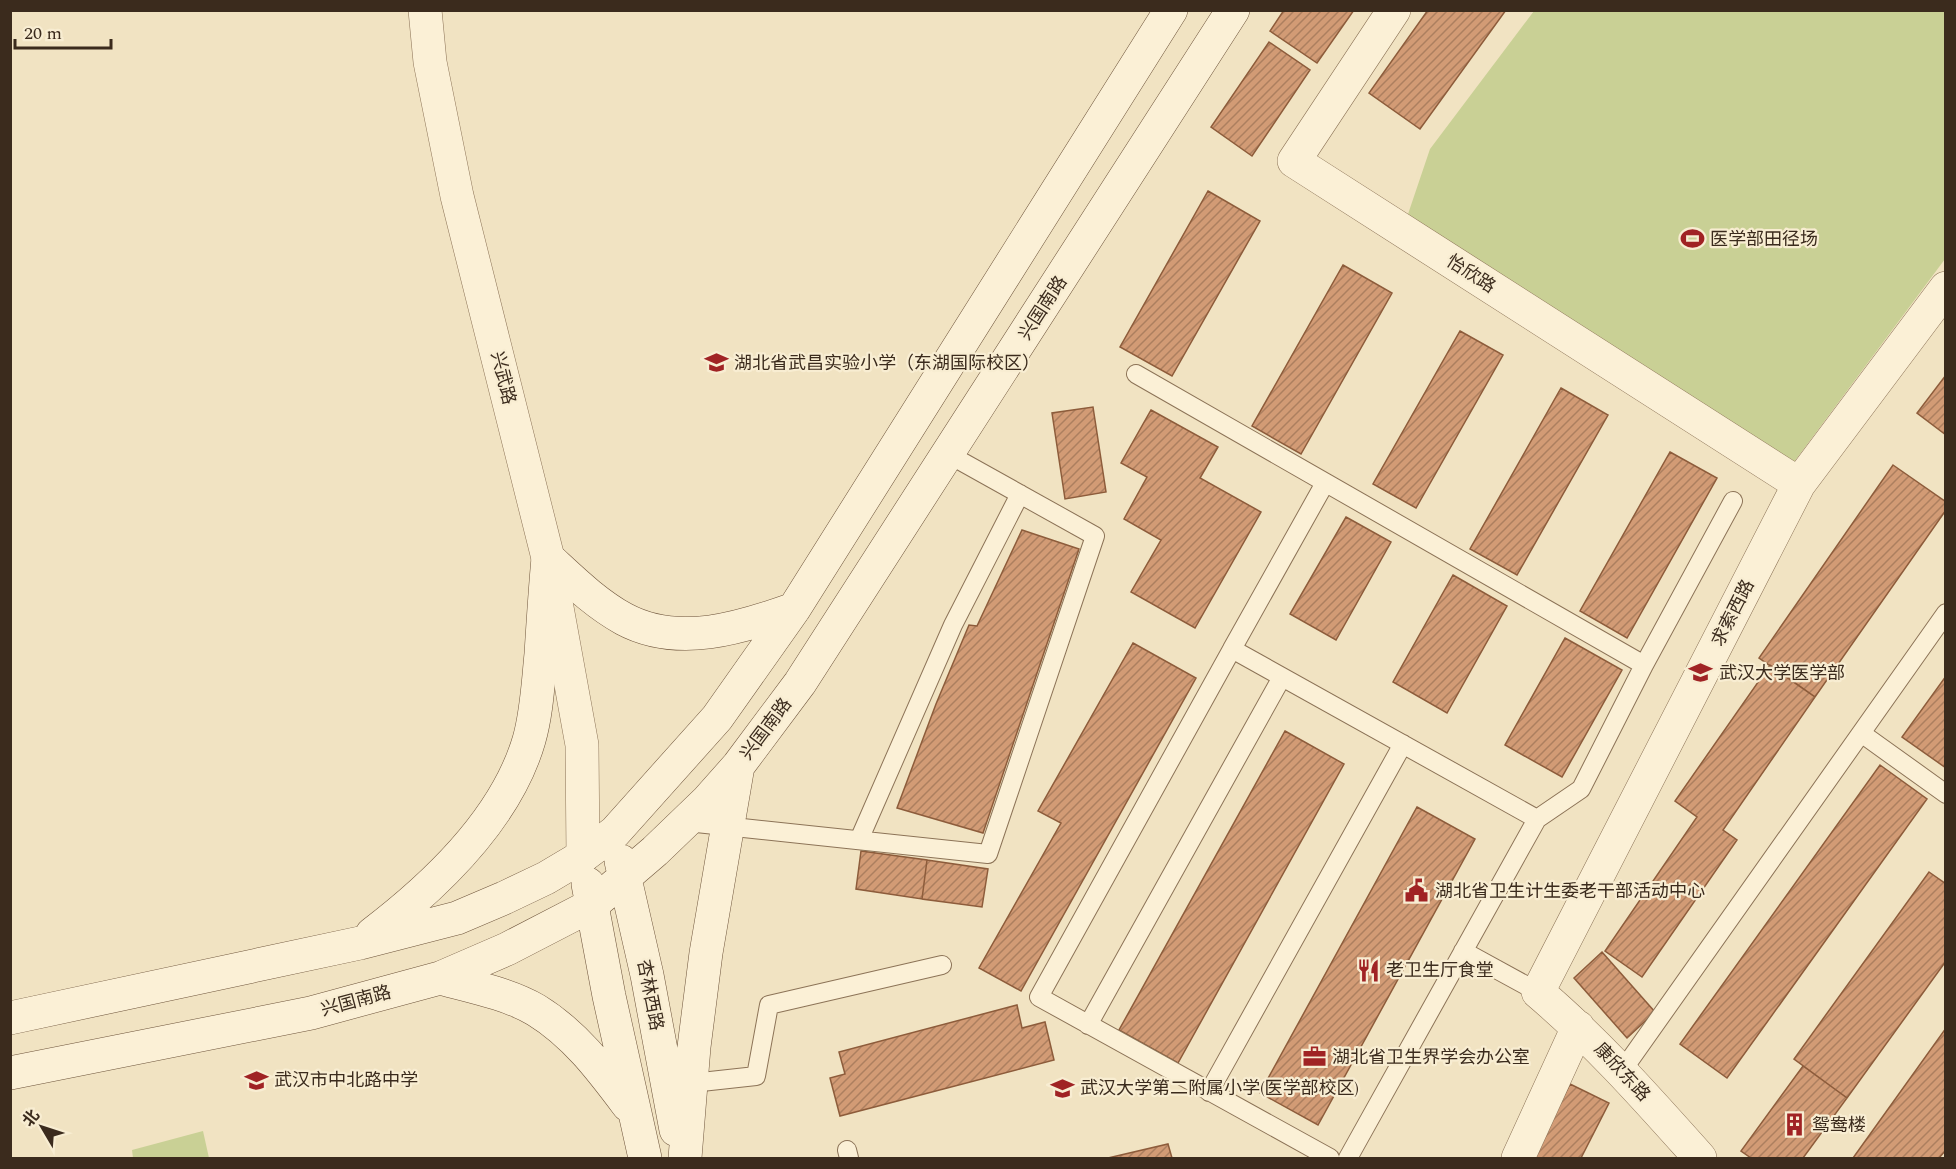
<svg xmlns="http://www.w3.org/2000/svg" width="1956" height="1169" viewBox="0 0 1956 1169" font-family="Spectral,'Noto Sans SC',serif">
<defs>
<pattern id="building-hatch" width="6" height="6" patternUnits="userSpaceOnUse" patternTransform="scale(1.5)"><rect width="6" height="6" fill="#d29b75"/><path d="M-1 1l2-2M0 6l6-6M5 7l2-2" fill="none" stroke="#ac7f5f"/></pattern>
</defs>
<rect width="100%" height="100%" fill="#f1e3c2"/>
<path fill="#c9d095" d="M1534,11h411v248l-151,203 -388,-242 24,-71z
M203,1131l6,27h-76l-1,-8z"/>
<path fill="url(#building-hatch)" stroke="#8d5c3b" stroke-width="1.5" d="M1284,10h70l-37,53 -47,-32z
M1428,10h78l-86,119 -51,-36z
M1269,42l41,28 -58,86 -41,-29z
M1208,191l52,30 -88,155 -52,-29z
M1343,265l49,28 -91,161 -49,-28z
M1460,331l43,24 -87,153 -43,-24z
M1946,375v60l-29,-22z
M1561,388l47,27 -91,160 -47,-26z
M1093,407l13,85 -41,7 -13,-86z
M1151,410l67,37 -18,31 61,34 -66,116 -64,-36 30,-52 -37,-21 23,-42 -26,-14z
M1670,452l47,26 -90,160 -47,-27z
M1893,465l53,37v8l-131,187 -56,-39z
M1346,517l45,25 -55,98 -46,-26z
M1022,530l57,19 -96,284 -86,-25 39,-104 33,-79 8,1z
M1453,575l54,31 -60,107 -54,-31z
M1565,638l57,32 -60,107 -57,-32z
M1133,643l63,35 -175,313 -42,-23 82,-145 -23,-12z
M1770,665l45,32 -92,133 14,10 -95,137 -37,-26 92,-134 -22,-16z
M1946,676v92l-44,-31z
M1285,731l59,33 -166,299 -59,-33z
M1880,765l47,34 -200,279 -47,-34z
M1417,807l58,32 -157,286 -58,-32z
M861,851l66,9 -5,39 -66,-10z
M927,860l61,9 -6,38 -60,-8z
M1929,872l17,12v77l-99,137 -53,-39z
M1602,952l53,60 -28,26 -53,-60z
M1017,1005l5,23 23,-6 9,38 -214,56 -10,-38 15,-4 -6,-22z
M1946,1028v122l-7,8h-86z
M1803,1066l44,32 -44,60h-52l-10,-7z
M1570,1084l39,19 -28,55h-49z
M1168,1144l4,14h-64z"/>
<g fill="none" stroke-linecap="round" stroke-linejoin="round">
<defs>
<path id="service" d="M1136,374l508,291
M1232,649l93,-166
M1861,733l85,61
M1537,819l44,-30 63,-124 89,-164
M687,822l301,32 107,-318 -147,-82
M859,840l94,-215 67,-131
M1463,951l75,41
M1088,1025l194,-348
M1622,1071l324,-458
M692,1083l64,-7 13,-71 173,-40
M1209,1092l194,-348
M847,1150l2,8
M1330,1158l-291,-161 193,-348 305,170 -189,339"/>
<path id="minor" d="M1394,10l-100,151 505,323
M1518,1158l60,-131
M1700,1158c-52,-58 -102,-115 -162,-166l261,-508 147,-196"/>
<path id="tertiary" d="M425,10l5,52 27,134 91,362 34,187 1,111"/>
<path id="secondary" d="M548,558c24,22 47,45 76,61 54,29 117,9 170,-10
M621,861l26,114 29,155
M588,884l21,112 36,162
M372,934c63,-48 134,-115 157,-194 8,-28 9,-57 12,-86 2,-32 4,-64 7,-96
M440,978c30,8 69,16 96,32 39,24 65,59 92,95
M10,1018l350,-75 97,-25 47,-20 42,-20 37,-22 32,-24 102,-114 77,-109 377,-599
M10,1073l301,-60 129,-35 67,-29 85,-44 63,-54 52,-50 31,-35 62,-83 433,-673
M685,1158l9,-111 12,-94 32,-187"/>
</defs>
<use href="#service" stroke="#8c7357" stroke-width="20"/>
<use href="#minor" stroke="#8c7357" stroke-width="34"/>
<use href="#tertiary" stroke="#8c7357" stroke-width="34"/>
<use href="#secondary" stroke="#6e543b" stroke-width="34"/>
<use href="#service" stroke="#fbf0d6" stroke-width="18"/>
<use href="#minor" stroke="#fbf0d6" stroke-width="33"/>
<use href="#tertiary" stroke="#fbf0d6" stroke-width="33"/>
<use href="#secondary" stroke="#fbf0d6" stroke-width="33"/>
</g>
<defs>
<symbol id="stadium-bare" viewBox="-9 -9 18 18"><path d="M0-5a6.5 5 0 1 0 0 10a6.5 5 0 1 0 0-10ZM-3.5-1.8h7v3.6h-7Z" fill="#a02324" stroke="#f8edd2" stroke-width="2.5" paint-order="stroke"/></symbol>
<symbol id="school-bare" viewBox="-9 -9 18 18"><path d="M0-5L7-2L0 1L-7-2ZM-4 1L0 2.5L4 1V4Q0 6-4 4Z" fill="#a02324" stroke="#f8edd2" stroke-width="2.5" paint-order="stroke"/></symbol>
<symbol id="university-bare" viewBox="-9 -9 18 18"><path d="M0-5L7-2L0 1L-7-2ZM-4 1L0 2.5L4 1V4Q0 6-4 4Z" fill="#a02324" stroke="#f8edd2" stroke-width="2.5" paint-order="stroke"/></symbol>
<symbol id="civic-bare" viewBox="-9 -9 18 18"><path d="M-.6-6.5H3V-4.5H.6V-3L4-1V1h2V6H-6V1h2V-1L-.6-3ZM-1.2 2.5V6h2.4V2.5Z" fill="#a02324" stroke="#f8edd2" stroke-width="2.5" paint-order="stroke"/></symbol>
<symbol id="restaurant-bare" viewBox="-9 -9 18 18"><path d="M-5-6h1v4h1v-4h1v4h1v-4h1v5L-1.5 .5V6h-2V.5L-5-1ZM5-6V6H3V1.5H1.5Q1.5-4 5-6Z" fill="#a02324" stroke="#f8edd2" stroke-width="2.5" paint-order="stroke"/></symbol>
<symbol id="office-bare" viewBox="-9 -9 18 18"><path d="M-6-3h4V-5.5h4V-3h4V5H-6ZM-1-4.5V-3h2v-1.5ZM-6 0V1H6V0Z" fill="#a02324" stroke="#f8edd2" stroke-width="2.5" paint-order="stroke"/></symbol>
<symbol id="building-bare" viewBox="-9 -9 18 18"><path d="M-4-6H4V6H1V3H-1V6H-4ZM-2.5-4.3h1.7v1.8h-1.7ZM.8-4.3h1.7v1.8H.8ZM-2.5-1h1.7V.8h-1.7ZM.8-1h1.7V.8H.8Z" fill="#a02324" stroke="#f8edd2" stroke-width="2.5" paint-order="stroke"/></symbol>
</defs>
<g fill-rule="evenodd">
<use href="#stadium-bare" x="1676" y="222" width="33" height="33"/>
<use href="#school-bare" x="700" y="346" width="33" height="33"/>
<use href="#university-bare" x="1684" y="656" width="33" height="33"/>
<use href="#civic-bare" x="1400" y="874" width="33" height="33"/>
<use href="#restaurant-bare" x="1352" y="954" width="33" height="33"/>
<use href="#office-bare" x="1298" y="1040" width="33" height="33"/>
<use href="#school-bare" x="240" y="1064" width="33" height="33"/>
<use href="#school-bare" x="1046" y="1072" width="33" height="33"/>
<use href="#building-bare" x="1778" y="1108" width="33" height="33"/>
</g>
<g text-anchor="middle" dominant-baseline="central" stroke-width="4.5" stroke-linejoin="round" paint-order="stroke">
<g font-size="18" fill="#3b2b1d" stroke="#f8edd2" text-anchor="start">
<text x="1710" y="239">医学部田径场</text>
<text x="734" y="363">湖北省武昌实验小学（东湖国际校区）</text>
<text x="1719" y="673">武汉大学医学部</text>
<text x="1435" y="891">湖北省卫生计生委老干部活动中心</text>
<text x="1386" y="970">老卫生厅食堂</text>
<text x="1332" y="1057">湖北省卫生界学会办公室</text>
<text x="274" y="1080">武汉市中北路中学</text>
<text x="1080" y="1088">武汉大学第二附属小学(医学部校区)</text>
<text x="1812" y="1125">鸳鸯楼</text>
</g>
<g font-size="18" fill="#3b2b1d" stroke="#f8edd2">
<text transform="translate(1471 274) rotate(33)">怡欣路</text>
<text transform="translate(1043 308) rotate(-57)">兴国南路</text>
<text transform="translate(503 378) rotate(76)">兴武路</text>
<text transform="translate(1733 613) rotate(-63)">求索西路</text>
<text transform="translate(766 729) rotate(-53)">兴国南路</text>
<text transform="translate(650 995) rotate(79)">杏林西路</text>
<text transform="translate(356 1001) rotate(-15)">兴国南路</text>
<text transform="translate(1622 1072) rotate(47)">康欣东路</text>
</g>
</g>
<rect width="1956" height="1169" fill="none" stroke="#3b2b1d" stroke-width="24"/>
<g transform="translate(42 1127) rotate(309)" stroke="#f8edd2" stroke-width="4.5" paint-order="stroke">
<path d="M0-4.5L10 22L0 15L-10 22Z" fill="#3b2b1d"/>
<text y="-9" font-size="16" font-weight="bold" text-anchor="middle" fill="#3b2b1d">北</text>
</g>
<path d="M15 39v9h96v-9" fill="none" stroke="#3b2b1d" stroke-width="3"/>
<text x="24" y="39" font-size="18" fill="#3b2b1d" stroke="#f8edd2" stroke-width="4.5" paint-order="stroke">20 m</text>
</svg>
